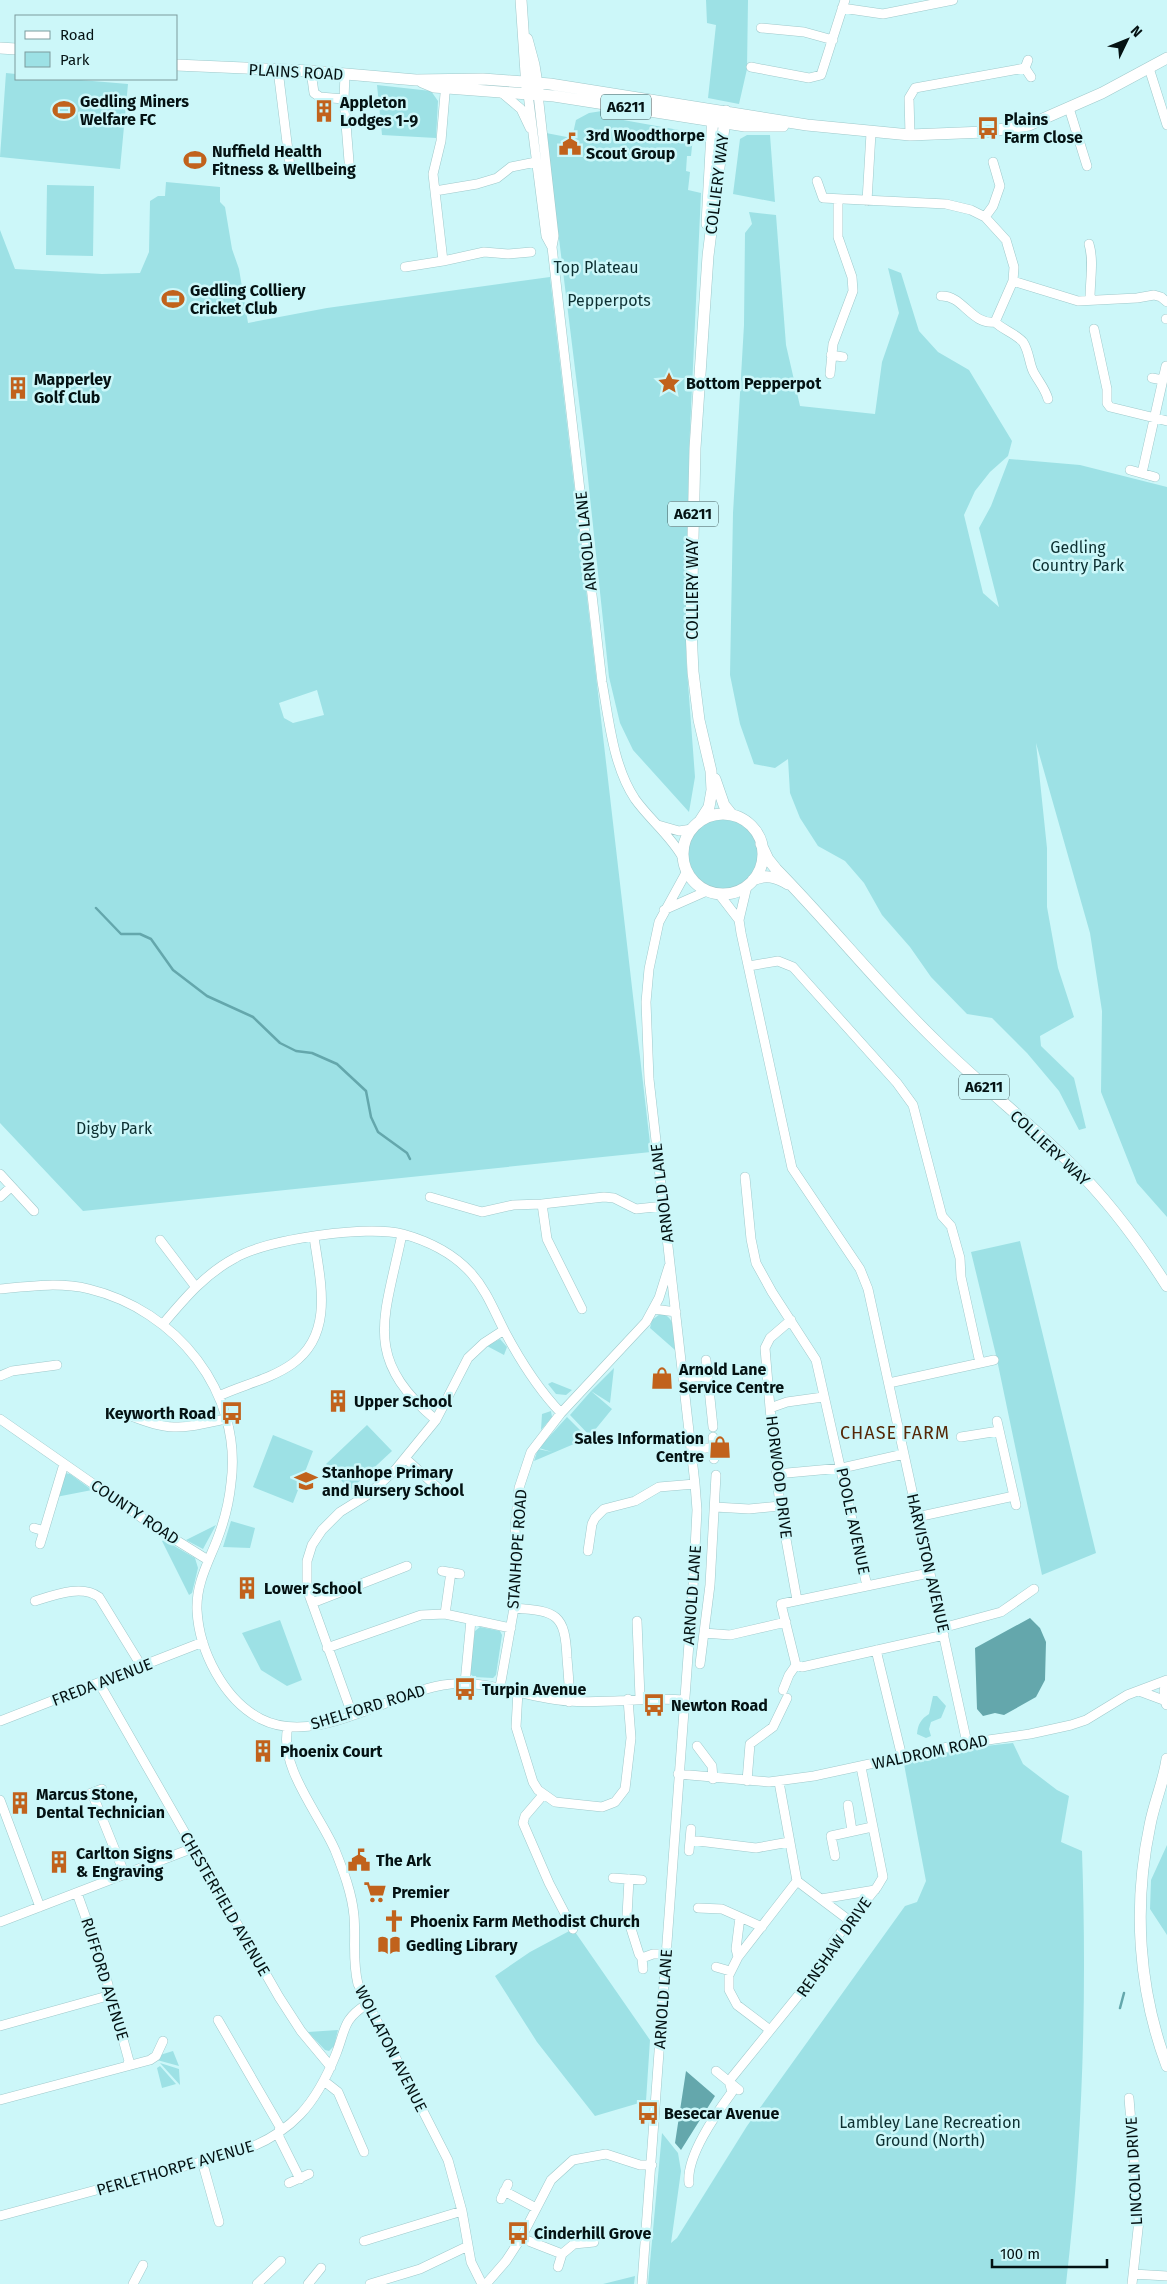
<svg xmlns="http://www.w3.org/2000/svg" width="1167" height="2284" viewBox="0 0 1167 2284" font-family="'Fira Sans',sans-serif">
<rect width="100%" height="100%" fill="#ccf7f9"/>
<path fill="#9de1e5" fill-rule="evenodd" d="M706,0h42l-1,69 -8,35 -31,-6 8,-73 -9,-2z
M6,73l10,1v5h53l59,5 -8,85 -120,-12z
M377,85l54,6 7,10 -2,37 -54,-3z
M602,111l-1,5 89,16 3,5 -2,19h-4l-1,15 4,1 -2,18 13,3 -12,259 -3,204 9,121 -6,35 -56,-62 -13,-27 -11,-46 -24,-227 -39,-317 26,5 4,-18 13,-7z
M747,135h23l5,67 -42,-8 7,-55z
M166,182l54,5v15l5,5 7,42 7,20 9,54 79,-15 223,-31 101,875 -568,59 -83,-88v-893l15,39 87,5 38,-1 9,-21 1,-51 8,-5h7zM317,690l7,25 -31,8 -9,-5 -5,-15z
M47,185l47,1 -1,70 -47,-1z
M749,212l27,3 10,130 14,61 75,8 7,-52 17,-49 -11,-45 13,5 18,58 19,21 31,18 43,71 -4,15 -18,16 -15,19 -11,24 19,78 16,14 -20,-79 12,-22 18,-47 71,6 87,22v730l-30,-34 -36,-91 1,-81 -12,-78 -54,-190 11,105v59l11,61 16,49 -34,19 1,10 33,32 12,50 -7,2 -20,-39 -32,-38 -35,-35 -25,-4 -36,-37 -21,-30 -28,-32 -18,-32 -19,-22 -27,-15 -18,-28 -10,-25 -2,-34 -13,9 -21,-4 -14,-40 -10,-49 3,-162 11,-188 1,-92 7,-9z
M688 854a35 35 0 1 1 70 0a35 35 0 1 1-70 0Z
M1020,1241l76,312 -54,22 -46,-220 -25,-103z
M660,1314c17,1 14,23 15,36l-25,-22 2,-8z
M500,1339l7,8 -3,8 -17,-9z
M614,1368l-4,35 -19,-12z
M552,1382l20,8 -6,5 -10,-1 -8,-10z
M591,1391l21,18 -22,27 -20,-21z
M551,1411l1,6 -11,13 1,-16z
M567,1417l21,21 -54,23 4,-12 14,3 -13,-4z
M367,1425l25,26 -42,39 -24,-26z
M273,1435l40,16 -20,52 -40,-16z
M65,1473l5,1 22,16 -36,7z
M231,1521l24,7 -5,20 -27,-1z
M216,1525l-13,24 -17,-9z
M164,1540l31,18 3,10 -6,25 -3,2 -27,-54z
M280,1620l22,60 -15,6 -26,-16 -19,-37z
M480,1627l20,4 2,4 -6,40 -3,3 -19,-1 -5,-4 6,-42z
M933,1696h4l9,10 -5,12 -10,4 -2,7 2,7 -5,2 -9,-4c1,-10 4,-15 12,-20z
M1013,1743l10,21 34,26 12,6 -8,46 21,9c5,145 1,289 -16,433h-418l14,-151 16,20 3,18 -10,72 6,-5 70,-112 158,-220 12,-4 9,-21 -22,-117 63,-16z
M1167,1845v90l-17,-26 1,-29z
M573,1929l77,111 -4,61 -51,15 -58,-74 -42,-66 35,-24z
M338,2030l-4,16 -5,5 -4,-1 -17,-18z
M173,2051l6,15 -22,-6 3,-5z
M160,2063l19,6 1,16z
M160,2066l16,18 -14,4 -5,-20z
M635,2276l-1,8h-31z"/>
<path fill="#64a7ac" d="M1030,1618l10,10 6,14 -1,38 -9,17 -32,18 -9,-2 -12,3 -6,-7 -2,-61z
M686,2071l29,25 -34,54 -6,-7z"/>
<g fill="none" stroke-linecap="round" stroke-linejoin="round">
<path stroke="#64a7ac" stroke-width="2.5" d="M96,908l25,26h19l11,5 22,31 34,26 46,21 27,26 16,8 16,2 25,11 29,27 5,26 7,15 29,21 3,6
M1120,2008l4,-15"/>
<defs>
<path id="minor" d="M842,8l41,6 70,-14
M761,28l43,4 29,8
M1028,60l-3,8 6,9
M751,67l58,11 12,-3 24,-75
M1149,68l18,57
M278,70l12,97
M311,71l3,22 6,4 24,2 6,75
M501,92l20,17 9,19
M528,94l18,142 6,11
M538,94l16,142 -2,11 50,435c7,38 11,84 33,117 15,21 36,37 48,59
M344,99l1,-25
M1069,108l18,58
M910,135l-1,-37 6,-10 110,-20
M817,181l6,17
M435,191l42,-7 20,-6 14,-11 25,-5
M823,198l123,6 25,6 14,7 21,23 8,27 -1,14 -18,41
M867,201l4,-68
M985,217l8,-11 7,-20 -7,-24
M1089,244c5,17 1,36 1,55
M443,261l41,-9 24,2 23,-2
M405,267l38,-6 -10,-87 8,-33 5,-59
M1013,281l65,20 59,-3 17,-3 7,2 6,5
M941,296c22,-1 30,29 54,26 8,8 20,11 28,20 6,9 6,20 10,29 5,10 12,17 15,28
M1166,319h1
M1094,329l13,60v14l3,4 57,14
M831,355l12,2
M830,374l3,-30 20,-53 -1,-14 -14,-40v-38
M1152,378l11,2
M1130,470l25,7
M1142,473l24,-107
M658,825l21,6 13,-2
M747,886l-8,34 2,13 51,235 68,101 8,20 99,454
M719,894l20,26
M664,910l43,-19
M749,966l29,-5 15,6 104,116 16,22 29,111 9,10 9,32 1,19 19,86
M0,1174l34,37
M745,1177l6,62 5,24 16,29 44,68 51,226
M0,1197l11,-10
M430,1197l52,15 31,-7 29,-1
M402,1234c-17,84 -41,123 34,186
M160,1240l35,46
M0,1289c30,-3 60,-7 89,0 87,21 154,103 142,194 -2,20 -7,39 -14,57 -9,23 -21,44 -20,70 2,41 27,90 64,109 55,28 127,-25 182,-34 44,-7 82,13 125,16 38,3 77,-4 116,-1
M582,1309l-35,-70 -5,-35 62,-7 10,1 22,11 28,-3
M654,1309l22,3
M163,1324c22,-26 42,-50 72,-66 33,-19 131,-33 168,-24 25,7 50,19 68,39 16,18 23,38 34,59 16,30 33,57 56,81
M706,1360l7,67
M0,1376l12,-5 45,-6
M684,1378l23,-2
M889,1383l105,-23
M219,1396c23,-11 52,-17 73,-32 43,-30 28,-84 22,-127
M770,1408l-5,-60 5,-10 21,-18
M129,1415c44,18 53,13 97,4
M0,1419l155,108 53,33
M997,1421l19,84
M713,1437l1,22
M961,1437l38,-6
M692,1450l21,-3
M406,1459l32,29
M776,1474l66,-6 62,-14
M715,1507l34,2 31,-3
M917,1517l97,-21
M34,1528l10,3
M40,1544l24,-80
M588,1551l4,-27 3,-6 9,-9 31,-8 24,-14 36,-3
M442,1571l18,3
M929,1573l-148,31 15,61 6,2 142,-32
M797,1600l-17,-94 -10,-98 17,-6 36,-5
M35,1601c19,-6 47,-17 64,-4l43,70
M312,1603l95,-37
M514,1608c43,3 51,6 53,50 1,14 3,29 2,44
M445,1614l6,-42
M637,1621l3,77
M942,1628l59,-16 33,-23
M704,1633l26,2 56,-13
M327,1648l94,-33 24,-1 66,14
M876,1650l26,107
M700,1664l10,-79 6,-110
M99,1683l180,314 22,34 30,36
M465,1683l6,-63
M500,1687l14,-79 3,-43 -2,-37 4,-40 12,-36 30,-39 85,-91 13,-24 10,-32
M783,1690l6,-15 7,-10
M518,1691l-2,36 17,55 5,8 17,12 47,5 13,-5 10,-13 6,-51 -3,-39
M1139,1691l27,10
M352,1714l-45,-125v-28l5,-16 10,-15 18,-18 29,-18 27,-25 40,-49 32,-62 16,-15 20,-13
M0,1721l203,-79
M288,1727c-10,39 32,88 47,123 8,20 17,43 19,66 2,23 -2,45 4,68l90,176 14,51 9,51 11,22
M697,1746l15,20 1,13
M678,1774l91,8 45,-6 153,-33 63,-9 41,-9 15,-5 41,-25 40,-15
M747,1781l3,-37 23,-17 14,-29
M779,1782l18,99 53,40
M92,1793l33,82
M543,1795l-18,21 -2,7 26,60 24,46
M84,1796l18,-7
M0,1800l40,107
M848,1805l4,26
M690,1840l66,8 33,-6
M689,1851l2,-22
M835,1856l-4,-20 41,-9
M613,1878l29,2
M629,1879l-2,37 12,38 3,4 11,-4h13
M77,1893l25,70 27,98 -2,5
M821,1899l54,-9
M698,1908l24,1 18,8
M0,1922l193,-74
M738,1957l-2,-8 4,-32 22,10
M642,1958l1,11
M716,1967l14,4
M218,2020l62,107 -2,8 22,44
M0,2026l111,-31
M770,2030l-33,-25 -8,-15v-15l9,-18 59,-76
M716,2071l23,19
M324,2081l14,11 26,60
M1129,2098l10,122 -7,64
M0,2100l150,-40 6,-4 7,-15
M202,2161l17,61
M289,2183l20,-9
M689,2183c-3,-27 27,-69 43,-91l-3,-11 98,-121 6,-18 44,-55 6,-10 -22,-110
M504,2191l32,17
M501,2199l7,-15
M0,2216l241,-65c51,-18 75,-47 95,-97 10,-25 6,-34 31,-50
M521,2238l41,16 12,-10 20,-2
M364,2241l98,-30
M558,2267l4,-13
M1133,2274l34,2
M133,2284l10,-19
M257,2284l24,-23
M308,2284l13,-16
M370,2284l50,-15 48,-23
M486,2284l20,-23 15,-23 30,-58 22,-20 33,-6 34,11h12
M642,2284l51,-696 4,-78 -2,-26 -46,-405 -3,-77 3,-33 10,-47 28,-51"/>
<path id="major" d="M521,0l6,88
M527,39l7,26 4,25
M0,48l16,1
M176,65l135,6 105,9 67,-1 67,5 257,41 103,10 75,-3 44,-7 73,-32 65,-35
M422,82l12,5 120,9 191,30h38
M707,224l6,-111
M715,779l9,26 8,10
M683 854a40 40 0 1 1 80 0a40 40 0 1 1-80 0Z
M700,821l9,-14 3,-17 -1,-19 -12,-51 -6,-48 -2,-42 4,-182 13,-192 18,-145
M761,844l7,15 8,10c55,56 104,118 160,172 43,43 91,80 135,123 37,36 68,78 96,122
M753,880c13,-6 23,-3 35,4
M1167,1682l-2,9 2,13
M1167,1759c-3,22 -13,44 -17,66 -17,80 -12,164 17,241"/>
</defs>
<use href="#minor" stroke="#9fc9cb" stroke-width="10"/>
<use href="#major" stroke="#9fc9cb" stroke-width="12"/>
<use href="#minor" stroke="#fff" stroke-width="9"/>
<use href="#major" stroke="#fff" stroke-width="11"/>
</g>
<defs>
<symbol id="stadium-bare" viewBox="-9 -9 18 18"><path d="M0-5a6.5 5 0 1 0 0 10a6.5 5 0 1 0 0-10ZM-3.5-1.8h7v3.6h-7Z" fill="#c1621c" stroke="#ccf7f9" stroke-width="2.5" paint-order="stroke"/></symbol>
<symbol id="building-bare" viewBox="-9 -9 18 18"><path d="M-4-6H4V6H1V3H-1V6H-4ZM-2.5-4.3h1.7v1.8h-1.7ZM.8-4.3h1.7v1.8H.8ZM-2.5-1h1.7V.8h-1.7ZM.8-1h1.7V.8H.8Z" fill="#c1621c" stroke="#ccf7f9" stroke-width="2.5" paint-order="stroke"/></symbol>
<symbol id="bus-bare" viewBox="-9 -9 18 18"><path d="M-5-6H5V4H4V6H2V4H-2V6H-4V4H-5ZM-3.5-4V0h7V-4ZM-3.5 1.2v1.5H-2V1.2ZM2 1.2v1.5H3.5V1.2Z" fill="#c1621c" stroke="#ccf7f9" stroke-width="2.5" paint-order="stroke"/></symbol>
<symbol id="civic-bare" viewBox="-9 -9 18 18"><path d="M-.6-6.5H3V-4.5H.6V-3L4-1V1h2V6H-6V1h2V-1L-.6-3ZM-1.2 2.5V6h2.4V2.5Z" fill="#c1621c" stroke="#ccf7f9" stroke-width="2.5" paint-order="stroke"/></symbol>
<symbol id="sight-bare" viewBox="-9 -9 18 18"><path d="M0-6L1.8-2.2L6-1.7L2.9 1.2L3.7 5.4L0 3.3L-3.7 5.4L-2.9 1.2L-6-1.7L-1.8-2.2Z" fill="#c1621c" stroke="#ccf7f9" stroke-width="2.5" paint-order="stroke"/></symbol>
<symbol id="shop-bare" viewBox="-9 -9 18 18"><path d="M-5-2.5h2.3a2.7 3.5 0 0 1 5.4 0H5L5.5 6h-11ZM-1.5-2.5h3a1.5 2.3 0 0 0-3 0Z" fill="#c1621c" stroke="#ccf7f9" stroke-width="2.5" paint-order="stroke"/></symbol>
<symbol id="school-bare" viewBox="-9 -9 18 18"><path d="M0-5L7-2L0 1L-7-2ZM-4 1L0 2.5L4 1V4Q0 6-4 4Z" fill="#c1621c" stroke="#ccf7f9" stroke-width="2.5" paint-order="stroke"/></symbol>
<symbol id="supermarket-bare" viewBox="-9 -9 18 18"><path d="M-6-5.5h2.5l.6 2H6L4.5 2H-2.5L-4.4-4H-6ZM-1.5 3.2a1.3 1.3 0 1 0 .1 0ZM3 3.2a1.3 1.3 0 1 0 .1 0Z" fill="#c1621c" stroke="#ccf7f9" stroke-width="2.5" paint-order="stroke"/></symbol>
<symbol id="church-bare" viewBox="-9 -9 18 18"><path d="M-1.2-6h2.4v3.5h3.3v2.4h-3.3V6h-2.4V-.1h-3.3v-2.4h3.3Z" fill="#c1621c" stroke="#ccf7f9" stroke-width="2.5" paint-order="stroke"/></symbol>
<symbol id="library-bare" viewBox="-9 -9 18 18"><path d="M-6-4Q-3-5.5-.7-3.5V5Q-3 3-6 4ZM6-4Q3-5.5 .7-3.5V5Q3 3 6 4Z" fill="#c1621c" stroke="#ccf7f9" stroke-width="2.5" paint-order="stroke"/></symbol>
</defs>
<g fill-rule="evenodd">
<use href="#stadium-bare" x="48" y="94" width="32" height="32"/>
<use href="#building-bare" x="308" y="95" width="32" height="32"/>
<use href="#bus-bare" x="972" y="112" width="32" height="32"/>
<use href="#civic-bare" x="554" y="128" width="32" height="32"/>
<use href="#stadium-bare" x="179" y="144" width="32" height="32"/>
<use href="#stadium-bare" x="157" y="283" width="32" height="32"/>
<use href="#sight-bare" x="653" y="367" width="32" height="32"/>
<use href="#building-bare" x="2" y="372" width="32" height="32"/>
<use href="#shop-bare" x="646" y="1362" width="32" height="32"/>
<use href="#building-bare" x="322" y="1385" width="32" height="32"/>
<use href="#bus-bare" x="216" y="1397" width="32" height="32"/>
<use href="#shop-bare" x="704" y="1431" width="32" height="32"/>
<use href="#school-bare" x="290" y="1465" width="32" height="32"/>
<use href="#building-bare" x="231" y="1572" width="32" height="32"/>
<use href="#bus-bare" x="449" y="1673" width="32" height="32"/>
<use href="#bus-bare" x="638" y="1689" width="32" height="32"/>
<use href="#building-bare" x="247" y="1735" width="32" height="32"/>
<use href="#building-bare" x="4" y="1787" width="32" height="32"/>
<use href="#civic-bare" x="343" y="1844" width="32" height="32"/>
<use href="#building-bare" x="43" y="1846" width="32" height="32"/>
<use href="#supermarket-bare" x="359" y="1876" width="32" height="32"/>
<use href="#church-bare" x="378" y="1905" width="32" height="32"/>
<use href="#library-bare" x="373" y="1929" width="32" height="32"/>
<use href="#bus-bare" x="632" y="2097" width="32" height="32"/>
<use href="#bus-bare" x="502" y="2217" width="32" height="32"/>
</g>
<g text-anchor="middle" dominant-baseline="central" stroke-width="5" stroke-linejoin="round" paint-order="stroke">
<g fill="#ccf7f9" stroke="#405758" stroke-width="1">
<rect x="601" y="94.5" width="50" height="25" rx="4"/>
<rect x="668" y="501.5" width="50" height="25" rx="4"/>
<rect x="959" y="1074.5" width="50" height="25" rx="4"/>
</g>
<g font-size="15" font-weight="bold" fill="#041213">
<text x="626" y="107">A6211</text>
<text x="693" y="514">A6211</text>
<text x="984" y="1087">A6211</text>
</g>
<g font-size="16" fill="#041213" stroke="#ccf7f9">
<text transform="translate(296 72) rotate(3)">PLAINS ROAD</text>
<text transform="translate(717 184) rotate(-83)">COLLIERY WAY</text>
<text transform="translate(586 541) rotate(-96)">ARNOLD LANE</text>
<text transform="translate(692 589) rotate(-90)">COLLIERY WAY</text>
<text transform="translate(1050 1148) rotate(43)">COLLIERY WAY</text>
<text transform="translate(662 1193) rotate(-97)">ARNOLD LANE</text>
<text transform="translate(779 1477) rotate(83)">HORWOOD DRIVE</text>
<text transform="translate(135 1512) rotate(34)">COUNTY ROAD</text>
<text transform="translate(853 1521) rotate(78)">POOLE AVENUE</text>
<text transform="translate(517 1549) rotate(-86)">STANHOPE ROAD</text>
<text transform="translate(928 1563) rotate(77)">HARVISTON AVENUE</text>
<text transform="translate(692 1595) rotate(-86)">ARNOLD LANE</text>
<text transform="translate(102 1682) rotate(-21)">FREDA AVENUE</text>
<text transform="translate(368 1707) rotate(-17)">SHELFORD ROAD</text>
<text transform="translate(930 1752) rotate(-12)">WALDROM ROAD</text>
<text transform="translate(225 1904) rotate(60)">CHESTERFIELD AVENUE</text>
<text transform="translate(834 1947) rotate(-55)">RENSHAW DRIVE</text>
<text transform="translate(105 1979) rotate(73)">RUFFORD AVENUE</text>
<text transform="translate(663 1999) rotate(-86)">ARNOLD LANE</text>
<text transform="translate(391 2049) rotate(63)">WOLLATON AVENUE</text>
<text transform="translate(175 2168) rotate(-16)">PERLETHORPE AVENUE</text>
<text transform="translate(1134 2171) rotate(-93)">LINCOLN DRIVE</text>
</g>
<g font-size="16" font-weight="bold" fill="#041213" stroke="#ccf7f9" text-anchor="start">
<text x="80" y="101">Gedling Miners<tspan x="80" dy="18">Welfare FC</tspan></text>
<text x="340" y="102">Appleton<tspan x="340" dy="18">Lodges 1-9</tspan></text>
<text x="1004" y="119">Plains<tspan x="1004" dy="18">Farm Close</tspan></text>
<text x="586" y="135">3rd Woodthorpe<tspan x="586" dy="18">Scout Group</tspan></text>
<text x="212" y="151">Nuffield Health<tspan x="212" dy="18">Fitness &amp; Wellbeing</tspan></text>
<text x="190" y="290">Gedling Colliery<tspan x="190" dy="18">Cricket Club</tspan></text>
<text x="34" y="379">Mapperley<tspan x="34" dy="18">Golf Club</tspan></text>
<text x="686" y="383">Bottom Pepperpot</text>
<text x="679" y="1369">Arnold Lane<tspan x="679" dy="18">Service Centre</tspan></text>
<text x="354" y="1401">Upper School</text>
<text x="216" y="1413" text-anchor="end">Keyworth Road</text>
<text x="704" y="1438" text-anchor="end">Sales Information<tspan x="704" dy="18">Centre</tspan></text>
<text x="322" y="1472">Stanhope Primary<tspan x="322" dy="18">and Nursery School</tspan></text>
<text x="264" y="1588">Lower School</text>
<text x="482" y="1689">Turpin Avenue</text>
<text x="671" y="1705">Newton Road</text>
<text x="280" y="1751">Phoenix Court</text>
<text x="36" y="1794">Marcus Stone,<tspan x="36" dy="18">Dental Technician</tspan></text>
<text x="76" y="1853">Carlton Signs<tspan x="76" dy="18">&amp; Engraving</tspan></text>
<text x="376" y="1860">The Ark</text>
<text x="392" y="1892">Premier</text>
<text x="410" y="1921">Phoenix Farm Methodist Church</text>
<text x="406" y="1945">Gedling Library</text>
<text x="664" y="2113">Besecar Avenue</text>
<text x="534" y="2233">Cinderhill Grove</text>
</g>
<g font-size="16" fill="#0c2f31" stroke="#ccf7f9">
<text x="596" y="267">Top Plateau</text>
<text x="609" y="300">Pepperpots</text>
<text x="1078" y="547">Gedling<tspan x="1078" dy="18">Country Park</tspan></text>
<text x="114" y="1128">Digby Park</text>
<text x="930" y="2122">Lambley Lane Recreation<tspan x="930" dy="18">Ground (North)</tspan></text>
</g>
<g font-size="18" letter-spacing="1" fill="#552706" stroke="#ccf7f9">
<text x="895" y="1433">CHASE FARM</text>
</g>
</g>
<rect x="15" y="15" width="162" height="65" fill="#ccf7f9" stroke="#7c9b9d"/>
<rect x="25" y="31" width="25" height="8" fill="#ffffff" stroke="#7c9b9d"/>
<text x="60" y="40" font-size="15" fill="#041213">Road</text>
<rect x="25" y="52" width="25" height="15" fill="#9de1e5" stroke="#7c9b9d"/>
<text x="60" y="65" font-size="15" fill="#041213">Park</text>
<g transform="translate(1127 40) rotate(47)" stroke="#ccf7f9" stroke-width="4" paint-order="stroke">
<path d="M0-4L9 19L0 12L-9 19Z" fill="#041213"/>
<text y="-8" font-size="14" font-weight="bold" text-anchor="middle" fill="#041213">N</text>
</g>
<path d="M992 2259v8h115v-8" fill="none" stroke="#041213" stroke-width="2.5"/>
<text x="1000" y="2259" font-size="15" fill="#041213" stroke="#ccf7f9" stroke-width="4" paint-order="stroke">100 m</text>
</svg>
